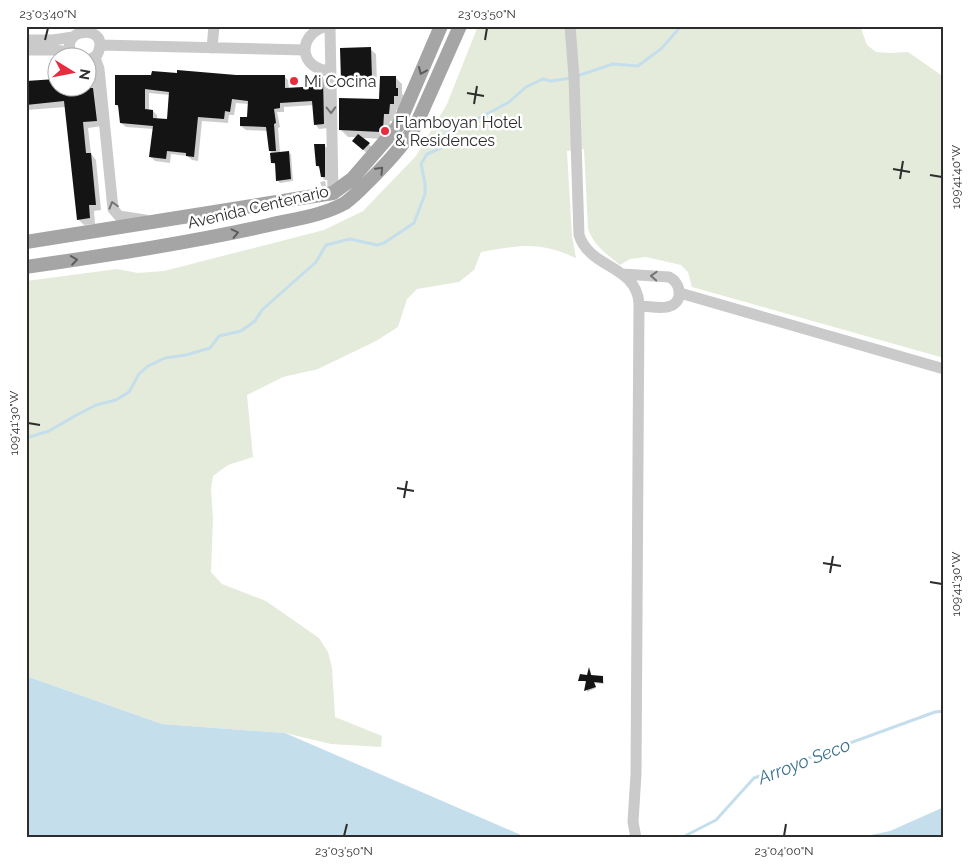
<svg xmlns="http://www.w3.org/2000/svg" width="970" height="864" viewBox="0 0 970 864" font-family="Raleway,sans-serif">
<rect width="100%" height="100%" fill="#fff"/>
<path fill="#e4ebda" d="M478,26h382l7,19 9,7 14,1 18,-1 36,25v281l-252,-71 -4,-15 -7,-7 -35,-8 -16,2 -10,6c-13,-11 -26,-19 -32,-36l-4,-80 -17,2 5,85 4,22c-38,-17 -55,-13 -95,-6l-7,18 -15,12 -42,7 -10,10 -9,28 -22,14 -58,28 -35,8 -36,18 6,62 -25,8 -15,11 -2,13 2,30 -2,53 11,12 44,17 53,37 9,14 4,16 3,49 47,19 -1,11 -50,-3 -46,-11 -123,-9 -136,-48v-395l91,-12 21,4 26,-2 160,-41 39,-19 53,-55 31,-52z"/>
<path fill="#c5deec" d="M26,676l136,48 123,9 243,105h-502z
M944,807v31h-87l33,-7z"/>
<path fill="#0003" fill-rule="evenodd" d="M287,26h35l-5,2z
M370,49l6,5 1,30 -29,1 -5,-6z
M116,76h168l4,4 1,9 16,-1 11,-4 7,-5 4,4 1,45 -9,1 -4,-5 -1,-19 -30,2v5h-7l3,15 -2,1 2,25 9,-1 2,3 2,26 -13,2 -3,-3 -1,-15 -4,-2 -4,-32 -22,-1 -5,-4 7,-8 1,-14 -13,-1 -2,12h-5l-1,8 -26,-2 -4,40 -6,-1 -5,-4 -16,-2 -1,9 -15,-2 -4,-4 3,-28 -28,-2 -5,-4 -1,-15 -4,-3zM149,93l21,2 -2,25 -11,-1v-4l-4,-4h-4z
M395,77l7,7v10l3,2 -4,15 -5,-1v11h-6l-1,18 -28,-1 11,9 -5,6 -10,-8v-8h-9l-7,-7 40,-30z
M88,78h4l6,6 4,42 -14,2 3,26 5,6 5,50 -7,1 1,13 -11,1 -6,-6 -12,-112 -40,3v-28l32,-2v8h30z
M324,145l3,3 1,32h-3l-3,-3 -1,-7 -4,-4z
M325,181l1,5 -4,1 -2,-5z
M590,670l2,6 11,2 1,6 -10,-1 2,5 -9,4v-10l-7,-2 8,-4z"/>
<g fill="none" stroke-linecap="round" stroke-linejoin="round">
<path stroke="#c5deec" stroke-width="3" d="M577,76l36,-12 25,2 24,-18 19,-22
M26,438l23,-7 24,-14 23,-12 20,-5 13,-8 10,-18 9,-8 17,-8 21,-3 24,-7 9,-12 22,-5 14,-10 7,-11 54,-48 10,-17 24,-6 27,6 7,-2 30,-20 11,-29v-11l-4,-19 6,-10 14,-6 6,-17 12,-10 12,1 14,-7 24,-13 17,-15 17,-8 8,2 20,-3
M681,838l35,-18 38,-42 181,-66 9,-1"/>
</g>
<path fill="#141414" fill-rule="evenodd" d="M371,47l1,32 -31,1 -1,-32z
M177,70l59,5h49v13l18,-1v-3l12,-1v-6h8l1,47 -10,1 -2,-24 -32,2v5l-6,1 2,14 -2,1 2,27h-7l-3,-24 -26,-1v-9h7l1,-16 -16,-2 -2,13 -5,-1 -1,8 -26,-2 -4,40 -8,-1v-3l-19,-2 -1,8 -17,-2 4,-31 -33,-3 -2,-18h-3v-30h36l1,-4 25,2zM145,89l24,3 -2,27 -14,-1v-8l-8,-1z
M380,76h16v12h2v8h-4v8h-4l-1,10h-5l-1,16 -2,2 -42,-2v-32l40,1z
M56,79v9h37l4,33 -14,1 3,31h5l5,52h-7l1,13 -13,2 -13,-119 -38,4v-24z
M358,134l12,9 -7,7 -11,-9z
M314,144h11v33h-4l-2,-11h-3z
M289,151l2,28 -15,2 -1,-18h-4l-1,-10z
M589,667l2,8 12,1v7l-9,-1 2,5 -12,4 2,-10h-8l2,-7 7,1z"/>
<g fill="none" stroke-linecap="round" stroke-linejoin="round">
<path stroke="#cacaca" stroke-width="11" d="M328,26c-32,7 -30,44 3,45
M330,26l3,167
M570,26l4,51 5,158c11,34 57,30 60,68l-3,471 -3,48 3,16
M26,40h27l20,-3
M100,45l205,5
M212,48l2,-22
M26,50h27l18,2
M75,58c-24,-30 39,-37 22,-3l-9,6
M95,58l4,11 14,140 6,7 26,4
M623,274l46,3c13,6 15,27 -2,30 -8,2 -19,-1 -28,-1
M680,293l264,76"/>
<path stroke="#a5a5a5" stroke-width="14" d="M26,242l307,-49 19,-14 46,-53 43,-100
M26,267c81,-12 163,-24 243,-42 25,-6 53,-9 76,-22 10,-7 19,-17 28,-26 16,-16 31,-32 43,-52l44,-99"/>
</g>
<defs><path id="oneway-chevron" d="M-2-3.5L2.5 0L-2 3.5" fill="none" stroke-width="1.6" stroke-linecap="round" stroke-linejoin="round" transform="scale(1.25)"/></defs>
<g stroke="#5d5d5d">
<use href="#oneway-chevron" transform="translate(422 71) rotate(113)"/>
<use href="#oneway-chevron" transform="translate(380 170) rotate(-46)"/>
<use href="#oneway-chevron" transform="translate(235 233) rotate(-13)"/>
<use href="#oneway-chevron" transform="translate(74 260) rotate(-8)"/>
</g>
<g stroke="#747474">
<use href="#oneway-chevron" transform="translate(331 110) rotate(89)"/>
<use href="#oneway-chevron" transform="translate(113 205) rotate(-106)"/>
<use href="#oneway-chevron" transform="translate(654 276) rotate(-177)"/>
</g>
<path fill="none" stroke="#2d2d2d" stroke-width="2" d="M45,40l3,-12M485,40l2,-12M467,93l17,3M474,104l3,-18M893,169l17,3M930,175l12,2M900,179l3,-18M28,423l12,2M397,488l17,3M404,498l3,-17M823,563l18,3M830,573l3,-17M930,582l12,2M344,836l3,-12M784,836l2,-12"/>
<g fill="#e82b3f" stroke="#fff" stroke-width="2">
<circle cx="294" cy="81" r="5"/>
<circle cx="385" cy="131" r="5"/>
</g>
<g text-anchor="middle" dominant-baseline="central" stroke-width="5" stroke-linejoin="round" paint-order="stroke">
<g font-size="16" fill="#2d2d2d" stroke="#fff" text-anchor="start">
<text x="304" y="81">Mi Cocina</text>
<text x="395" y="122">Flamboyan Hotel<tspan x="395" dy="18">&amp; Residences</tspan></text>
</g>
<g font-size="16" fill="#2d2d2d" stroke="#fff">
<text transform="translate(258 207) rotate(-13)">Avenida Centenario</text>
</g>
<g font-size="18" font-style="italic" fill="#3a7290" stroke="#fff">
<text transform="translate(804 761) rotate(-21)">Arroyo Seco</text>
</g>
</g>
<rect width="970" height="864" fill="none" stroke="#ffffff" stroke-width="55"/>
<g transform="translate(72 72) rotate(100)"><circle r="24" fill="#ffffff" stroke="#ababab"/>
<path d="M0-4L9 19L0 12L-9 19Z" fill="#e82b3f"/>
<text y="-8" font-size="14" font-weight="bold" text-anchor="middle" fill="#2d2d2d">N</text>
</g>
<rect x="28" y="28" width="914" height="808" fill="none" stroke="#2d2d2d" stroke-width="2"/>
<g font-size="12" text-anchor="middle" fill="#2d2d2d">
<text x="48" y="18">23°03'40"N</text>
<text x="487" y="18">23°03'50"N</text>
<text transform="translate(956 177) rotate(-90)" y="4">109°41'40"W</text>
<text transform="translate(14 423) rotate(-90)" y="4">109°41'30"W</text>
<text transform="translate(956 584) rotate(-90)" y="4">109°41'30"W</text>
<text x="344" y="855">23°03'50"N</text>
<text x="784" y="855">23°04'00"N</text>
</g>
</svg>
